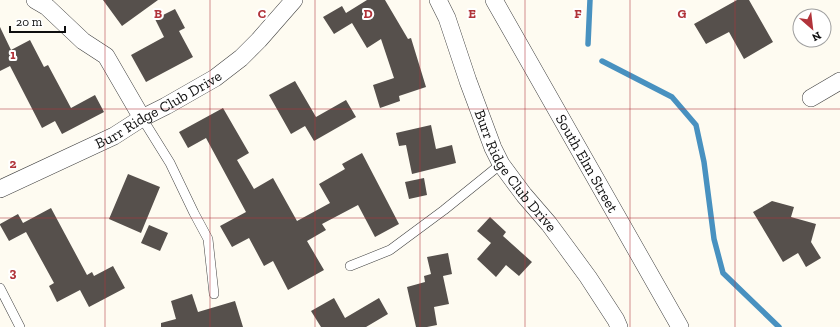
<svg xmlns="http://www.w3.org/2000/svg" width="840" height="327" viewBox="0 0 840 327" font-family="'Zilla Slab',serif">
<rect width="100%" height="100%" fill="#fefbf1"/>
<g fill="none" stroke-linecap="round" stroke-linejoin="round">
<path stroke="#4891c0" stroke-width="5.5" d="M588,44l2,-44
M602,61l70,36 24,28 8,37 10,77 9,34 56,54"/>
</g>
<path fill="#56504c" d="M103,0h55l-36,26z
M367,0h18l23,39 3,-1 15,49 -27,9 1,5 -20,7 -7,-23 21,-7 -13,-39 -14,9 -15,-25 -18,11 -11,-17 19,-11 4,7z
M737,0h12l24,42 -29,17 -15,-27 -23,12 -12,-20z
M175,9l10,19 -6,3 14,26 -47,25 -15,-27 33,-18 -9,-18z
M0,27l11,23 19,-10 14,27 4,-2 23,43 24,-13 9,17 -42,22 -7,-13 -13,7 -32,-62 -10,5z
M295,81l21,36 30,-17 10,17 -42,24 -9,-15 -14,8 -22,-39z
M223,108l26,45 -12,7 17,29 19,-11 24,43 33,-18 -11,-19 26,-15 -3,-5 20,-11 37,71 -24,13 -17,-32 -36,19 4,6 -19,11 17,29 -36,20 -15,-29 -9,5 -15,-28 -17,9 -12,-21 26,-14 -40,-74 -18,10 -9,-16z
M431,125l5,24 16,-4 4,18 -44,11 -6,-29 -7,1 -3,-13z
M128,174l32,13 -19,46 -32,-14z
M424,178l3,17 -18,4 -4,-17z
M772,201l22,6 -3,10 25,7 -5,18 10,16 -15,9 -8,-14 -15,9 -30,-50z
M51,208l36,67 5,-3 2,4 19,-10 12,22 -36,19 -9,-17 -23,12 -8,-16 5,-3 -28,-51 -17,9 -9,-16v-1l18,-10 5,9z
M490,217l16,15 -3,4 29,26 -13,14 -13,-11 -10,12 -19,-18 14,-16 -14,-12z
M149,225l19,8 -8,18 -19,-8z
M448,253l4,21 -9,2 6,28 -15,3 3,18 -10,2h-11l-9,-40 18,-5 -1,-6 7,-2 -4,-17z
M192,294l6,18 37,-11 8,26h-82v-4l15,-4 -5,-18z
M334,298l11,20 34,-20 9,16 -22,13h-45l-10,-16z"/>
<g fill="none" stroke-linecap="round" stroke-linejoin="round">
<defs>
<path id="service" d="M142,118l28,45 24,50 14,26 6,55
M350,266l40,-16 54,-40 57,-46
M0,288l20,39"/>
<g id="minor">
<path d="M35,0l12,7 36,34 23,15 36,62"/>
<path id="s1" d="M438,0l9,18 21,63 25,67 8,16 23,31 25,29 17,23 22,30 28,43 3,7"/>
<path id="s2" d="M494,0l186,327"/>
<path d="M811,98l29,-17"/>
<path id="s3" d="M0,189l114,-53 28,-18 24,-12 49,-28 26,-20 18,-18 35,-40"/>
</g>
</defs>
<use href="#service" stroke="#414141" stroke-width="10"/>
<use href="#minor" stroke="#414141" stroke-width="18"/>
<use href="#service" stroke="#fff" stroke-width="9"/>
<use href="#minor" stroke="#fff" stroke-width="17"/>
</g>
<path fill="none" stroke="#b1333a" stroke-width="1" stroke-opacity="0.55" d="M105,0v327M210,0v327M315,0v327M420,0v327M525,0v327M630,0v327M735,0v327M0,109h840M0,218h840"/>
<g text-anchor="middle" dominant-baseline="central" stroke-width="4" stroke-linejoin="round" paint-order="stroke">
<g font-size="15" fill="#0e0e0e" stroke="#fff">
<text stroke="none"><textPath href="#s3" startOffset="177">Burr Ridge Club Drive</textPath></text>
<text stroke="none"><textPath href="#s2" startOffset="188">South Elm Street</textPath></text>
<text stroke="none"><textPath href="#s1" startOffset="189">Burr Ridge Club Drive</textPath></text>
</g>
</g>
<g font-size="13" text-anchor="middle" font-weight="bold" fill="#b1333a" stroke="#fff" stroke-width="4" stroke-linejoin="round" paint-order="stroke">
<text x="158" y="18">B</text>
<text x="262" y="18">C</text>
<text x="368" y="18">D</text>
<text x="472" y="18">E</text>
<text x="578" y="18">F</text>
<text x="682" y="18">G</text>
<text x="13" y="59">1</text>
<text x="13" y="168">2</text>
<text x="13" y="277">3</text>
</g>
<g transform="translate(812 28) rotate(152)"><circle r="19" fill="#ffffff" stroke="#9f9f9f"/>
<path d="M0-3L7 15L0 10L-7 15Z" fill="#b1333a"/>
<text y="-6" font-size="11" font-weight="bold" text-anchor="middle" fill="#0e0e0e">N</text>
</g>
<path d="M10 26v6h55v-6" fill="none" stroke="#0e0e0e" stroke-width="2"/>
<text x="16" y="26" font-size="12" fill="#0e0e0e" stroke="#ffffff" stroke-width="3" paint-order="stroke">20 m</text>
</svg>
